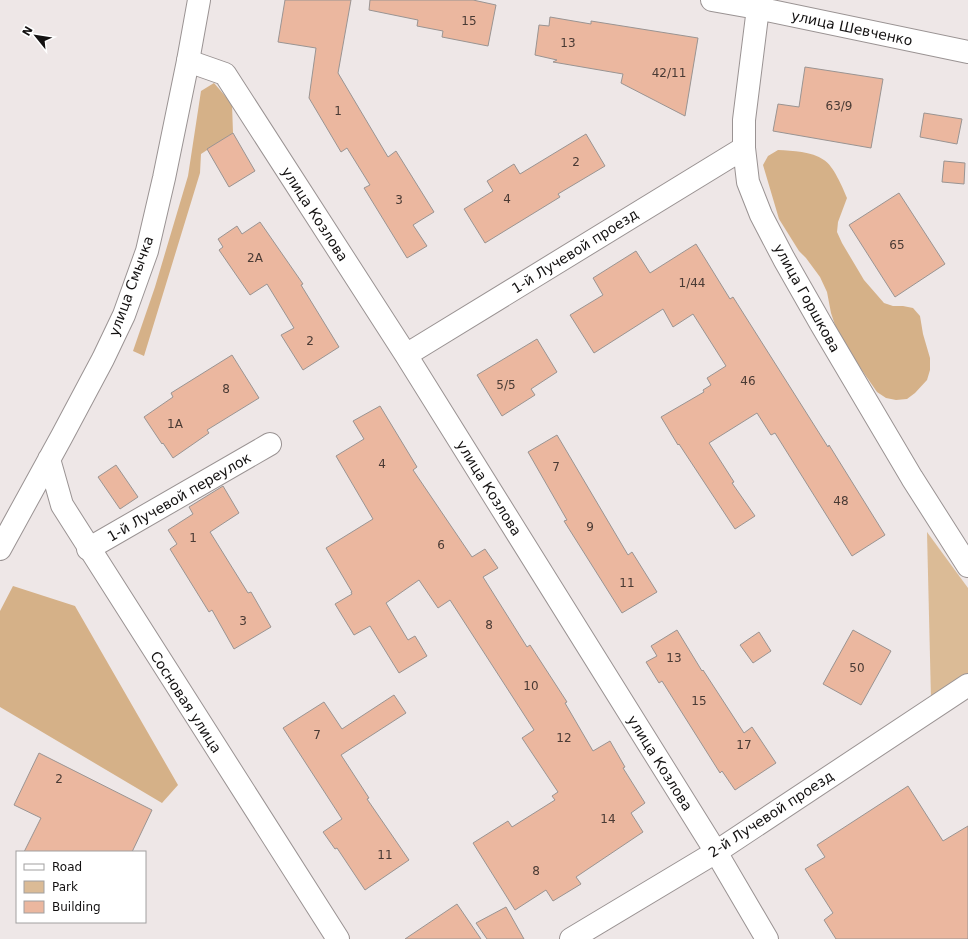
<svg xmlns="http://www.w3.org/2000/svg" width="968" height="939" viewBox="0 0 968 939" font-family="'DejaVu Sans',sans-serif">
<rect width="100%" height="100%" fill="#eee7e7"/>
<path fill="#dbbb96" d="M927,532l41,56v89l-37,22z"/>
<path fill="#d5b188" d="M214,83l18,21 1,29 -32,21 -1,19 -56,183 -11,-5 22,-64 33,-111 13,-85z
M778,150c15,1 33,1 46,10 9,5 19,28 23,38l-9,24 -1,10 5,11 22,37 20,23 9,3h10l10,2 7,8 3,18 7,24v12l-3,10 -12,13 -8,6 -11,1 -10,-2 -9,-6 -29,-42 -12,-22 -5,-15 -4,-21 -7,-15 -14,-19 -7,-7 -20,-32 -16,-54 5,-9z
M13,586l62,20 103,179 -16,18 -162,-96v-96z"/>
<path fill="#ebb79f" stroke="#9a9492" d="M285,0h66l-13,73 50,84 8,-6 38,61 -21,13 14,21 -20,12 -43,-70 6,-3 -23,-37 -6,4 -32,-54 7,-50 -38,-6z
M370,0h103l23,5 -8,41 -46,-9 1,-6 -26,-5 1,-6 -49,-10z
M550,17l41,7v-3l107,17 -13,78 -64,-33 2,-9 -70,-12 4,-2 -22,-5 4,-30 10,1z
M805,67l78,12 -12,69 -98,-17 5,-27 21,3z
M924,113l38,6 -5,25 -37,-7z
M233,133l22,38 -26,16 -22,-38z
M586,134l19,32 -47,28 2,3 -75,46 -21,-34 29,-18 -6,-10 27,-17 6,10z
M944,161l21,2 -1,21 -22,-2z
M899,193l46,71 -50,33 -46,-72z
M260,222l43,62 -2,1 38,62 -36,23 -22,-35 13,-7 -27,-44 -17,11 -31,-45 4,-3 -5,-8 19,-13 5,8z
M696,244l34,55 3,-2 95,150 1,-2 56,90 -33,21 -77,-123 -4,2 -14,-22 -48,30 25,39 -2,1 23,33 -20,13 -56,-85 -1,1 -17,-28 43,-25 -1,-2 8,-5 -4,-7 19,-12 -33,-52 -20,13 -10,-18 -69,44 -24,-38 33,-20 -10,-17 43,-27 14,22z
M537,339l20,33 -26,17 4,6 -33,21 -25,-41z
M232,355l27,43 -52,32 2,3 -36,25 -10,-15 -1,1 -18,-27 29,-20 -2,-4z
M380,406l37,61 -4,3 59,87 13,-8 13,19 -15,9 44,70 3,-2 37,57 -2,1 28,48 17,-10 15,26 -2,1 22,35 -14,10 12,19 -67,45 5,7 -28,17 -7,-11 -31,20 -42,-67 35,-22 4,6 43,-27 -3,-4 6,-4 -36,-54 12,-8 -84,-130 -12,8 -19,-28 -33,23 22,37 7,-4 12,20 -28,17 -29,-47 -16,9 -19,-31 17,-10 -1,-2h1l-26,-44 47,-29 -37,-63 28,-17 -11,-18z
M557,435l71,120 4,-3 25,40 -35,21 -58,-92 3,-1 -39,-68z
M116,465l22,32 -18,12 -22,-32z
M223,486l16,27 -29,19 38,61 3,-1 20,35 -37,22 -22,-39 -3,2 -39,-63 7,-5 -9,-14 25,-16 -4,-7z
M677,630l25,41 1,-1 41,63 8,-6 24,36 -41,27 -13,-19 -2,2 -58,-92 -3,2 -13,-21 11,-6 -6,-10z
M853,630l38,21 -30,54 -38,-21z
M759,632l12,19 -18,12 -13,-18z
M394,695l12,18 -65,42 28,43 -2,1 42,61 -44,30 -28,-42 -2,1 -12,-17 19,-13 -59,-91 41,-26 18,27z
M39,753l113,57 -20,42h-108l17,-34 -27,-13z
M908,786l35,55 25,-15v113h-132l-12,-19 9,-7 -28,-44 20,-12 -8,-12z
M457,904l24,35h-76z
M506,907l18,32h-37l-11,-16z"/>
<g fill="none" stroke-linecap="round" stroke-linejoin="round">
<defs>
<path id="minor" d="M712,0l45,8 211,44
M759,0l-15,120v28l4,34 13,33 23,44 37,65 91,154 56,88
M188,61l37,13 181,281 310,497 51,87
M406,355l338,-207
M88,549l182,-105
M571,939l145,-87 252,-167"/>
<path id="tertiary" d="M49,459l13,46 276,434
M0,549l62,-113 41,-77 21,-44 23,-64 17,-73 24,-117 11,-61"/>
</defs>
<use href="#minor" stroke="#9a9393" stroke-width="24"/>
<use href="#tertiary" stroke="#9a9393" stroke-width="24"/>
<use href="#minor" stroke="#fff" stroke-width="22"/>
<use href="#tertiary" stroke="#fff" stroke-width="22"/>
</g>
<g text-anchor="middle" dominant-baseline="central" stroke-width="3" stroke-linejoin="round" paint-order="stroke">
<g font-size="12" fill="#493a34">
<text x="469" y="21">15</text>
<text x="568" y="43">13</text>
<text x="669" y="73">42/11</text>
<text x="839" y="106">63/9</text>
<text x="338" y="111">1</text>
<text x="576" y="162">2</text>
<text x="507" y="199">4</text>
<text x="399" y="200">3</text>
<text x="897" y="245">65</text>
<text x="255" y="258">2А</text>
<text x="692" y="283">1/44</text>
<text x="310" y="341">2</text>
<text x="748" y="381">46</text>
<text x="506" y="385">5/5</text>
<text x="226" y="389">8</text>
<text x="175" y="424">1А</text>
<text x="382" y="464">4</text>
<text x="556" y="467">7</text>
<text x="841" y="501">48</text>
<text x="590" y="527">9</text>
<text x="193" y="538">1</text>
<text x="441" y="545">6</text>
<text x="627" y="583">11</text>
<text x="243" y="621">3</text>
<text x="489" y="625">8</text>
<text x="674" y="658">13</text>
<text x="857" y="668">50</text>
<text x="531" y="686">10</text>
<text x="699" y="701">15</text>
<text x="317" y="735">7</text>
<text x="564" y="738">12</text>
<text x="744" y="745">17</text>
<text x="59" y="779">2</text>
<text x="608" y="819">14</text>
<text x="385" y="855">11</text>
<text x="536" y="871">8</text>
</g>
<g font-size="14" fill="#131111" stroke="#fff">
<text transform="translate(852 28) rotate(12)">улица Шевченко</text>
<text transform="translate(315 214) rotate(57)">улица Козлова</text>
<text transform="translate(575 251) rotate(-32)">1-й Лучевой проезд</text>
<text transform="translate(131 286) rotate(-70)">улица Смычка</text>
<text transform="translate(807 298) rotate(61)">улица Горшкова</text>
<text transform="translate(489 488) rotate(58)">улица Козлова</text>
<text transform="translate(179 497) rotate(-30)">1-й Лучевой переулок</text>
<text transform="translate(186 702) rotate(57)">Сосновая улица</text>
<text transform="translate(660 763) rotate(58)">улица Козлова</text>
<text transform="translate(771 814) rotate(-33)">2-й Лучевой проезд</text>
</g>
</g>
<rect x="16" y="851" width="130" height="72" fill="#ffffff" stroke="#a1a0a0"/>
<rect x="24" y="864" width="20" height="6" fill="#ffffff" stroke="#a1a0a0"/>
<text x="52" y="871" font-size="12" fill="#131111">Road</text>
<rect x="24" y="881" width="20" height="12" fill="#dbbb96" stroke="#a1a0a0"/>
<text x="52" y="891" font-size="12" fill="#131111">Park</text>
<rect x="24" y="901" width="20" height="12" fill="#ebb79f" stroke="#a1a0a0"/>
<text x="52" y="911" font-size="12" fill="#131111">Building</text>
<g transform="translate(36 36) rotate(300)" stroke="#ffffff" stroke-width="3" paint-order="stroke">
<path d="M0-3L7 15L0 10L-7 15Z" fill="#131111"/>
<text y="-6" font-size="11" font-weight="bold" text-anchor="middle" fill="#131111">N</text>
</g>
</svg>
